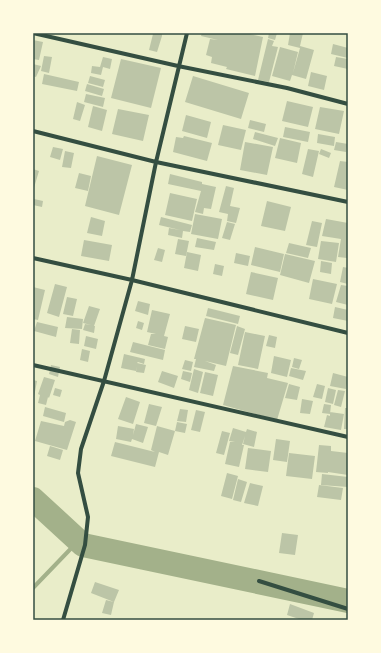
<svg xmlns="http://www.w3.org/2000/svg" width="381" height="653" viewBox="0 0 381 653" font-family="'Fira Sans Condensed',sans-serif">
<rect width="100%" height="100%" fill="#e9edc9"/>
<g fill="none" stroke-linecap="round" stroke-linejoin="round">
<path stroke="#a3b18a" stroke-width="4" d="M33,588l50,-52"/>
<path stroke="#a3b18a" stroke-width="24" d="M33,499l50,46 265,56"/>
</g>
<path fill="#bcc5a7" d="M154,33h8v3l-5,-1 5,1 -5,16 -8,-2 4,-16h1z
M202,33h43l18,4 -8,39 -29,-7 1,-2 -16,-4 1,-6 -6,-2 4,-16 8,1 -17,-4z
M269,33h8l-2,7 -7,-2z
M290,33h13l-3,13 14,4 -8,29 -14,-4 -2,6 -18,-5 8,-29 18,5 -5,21 7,-25 -12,-3z
M268,39l6,2 -2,5 6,1 -9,35 -11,-2z
M33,40l10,2 -4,18 -6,-1z
M333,44l15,4v10l-17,-4z
M44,56l8,1 -3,16 -8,-2z
M103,57l9,2 -2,10 -7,-2 -2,8 -10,-2 1,-7 8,1z
M336,57l12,2v10l-14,-3z
M121,59l40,9 -10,40 -40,-10z
M33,64l8,2 -5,11 -3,-1z
M311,72l16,4 -3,14 -16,-4z
M44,74l35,8 -2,9 -35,-7z
M90,76l15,4 -2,7 -15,-4z
M193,76l56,17 -8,26 -56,-17z
M87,84l17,5 -2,7 -17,-5z
M86,94l19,4 -2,9 -19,-5z
M287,101l26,6 -5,20 -26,-6z
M77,102l8,3 -5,16 -7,-2z
M93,106l14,4 -5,21 -14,-4z
M320,107l24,4 -5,23 -24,-5z
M118,109l31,6 -6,26 -31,-7z
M186,115l25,7 -4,16 -25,-7z
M250,120l16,4 -2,8 -16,-4z
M223,125l23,5 -5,20 -23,-5z
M285,127l25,5 -2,10 -25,-5z
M255,132l23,6 -3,8 -22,-7z
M318,134l17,3 -1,9 -17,-3z
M184,136l28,7 -5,18 -34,-9 3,-15 7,1z
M280,138l21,5 -4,20 -22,-5z
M245,142l28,5 -6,28 -27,-5z
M336,142l12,2v2h-1l-1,6 -12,-2z
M53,147l10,2 -3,11 -10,-3z
M308,149l11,2 -6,26 -11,-3z
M321,149l10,4 -2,5 -10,-4z
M65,151l9,2 -3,15 -9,-1z
M97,156l35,9 -13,50 -34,-9z
M340,161l8,1v28l-14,-3z
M33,169l6,2 -6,20z
M79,173l12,3 -3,15 -13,-3z
M170,174l32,8v2l14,3 -5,22 -7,-1 -1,6 -8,-2 6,-21 -33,-7z
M226,186l8,2 -4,18 10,2 -4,15 -9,-2 1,-7 -9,-2z
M170,193l27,6 -5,22 -27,-6z
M34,199l9,2 -1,6 -9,-2z
M267,201l24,6 -6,24 -24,-5z
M195,214l27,5 -4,20 -27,-5z
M91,217l14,4 -3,15 -15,-3z
M161,217l31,8 -2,7 -7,-1 -1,7 -14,-3 1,-7 11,2 -21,-5z
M326,219l22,4 -1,17h1v11l-1,7 -9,-1 3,-18 -19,-3z
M312,221l10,2 -5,24 -11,-2z
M227,222l8,2 -5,16 -8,-2z
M197,238l19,4 -2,8 -19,-3z
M178,239l11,2 -3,15 -11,-2z
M84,240l28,5 -3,16 -28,-5z
M321,241l18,2 -3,19 -18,-3z
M289,243l22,5 -3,10 -22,-5z
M255,247l29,7 -4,18 -29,-7z
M158,248l7,2 -3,12 -8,-2z
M187,252l14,3 -3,16 -14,-3z
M236,253l14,3 -2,10 -14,-3z
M285,254l30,7 -6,22 -29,-8z
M321,261l11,2 -1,11 -11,-2z
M215,264l9,2 -2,10 -9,-2z
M343,267l5,1v16l-8,-2z
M251,272l27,6 -5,22 -27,-6z
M313,279l24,5 -5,20 -23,-5z
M55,284l12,3 -8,30 -12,-4z
M341,285l7,1v19l-12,-3z
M33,287l12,3 -7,30 -5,-1z
M67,297l10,2 -4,17 -10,-2z
M138,301l12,3 -2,11 -13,-4z
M89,306l11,3 -6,17h1l-1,7 -11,-3 2,-6 6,1 -8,-2z
M335,307l13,3v11l-15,-3z
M208,308l32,8 -2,8 -32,-8z
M152,310l18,4 -6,22 4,1 -3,12 -17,-4 3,-11h5l-9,-2z
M67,317l16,2 -1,10 -17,-1z
M205,318l31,7 -10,41 -21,-5 11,4 -2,6 -20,-4 2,-8h-2z
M138,321l6,2 -2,7 -6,-2z
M37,322l21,5 -2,10 -22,-6z
M185,326l14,3 -3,13 -14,-3z
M237,326l8,3 -7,26 -8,-2z
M72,329l8,1 -1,14 -9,-1z
M245,332l20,4 -7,33 -20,-4z
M269,335l8,2 -2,11 -9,-2z
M86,336l12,3 -2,10 -12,-3z
M133,342l32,8 -2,10 -33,-8z
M82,349l8,2 -2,11 -8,-2z
M124,354l21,5 -1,5 -6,-2 -1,1 9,2 -2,8 -8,-1 1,-6 -1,5 -15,-3z
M274,356l17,4 -4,17 -16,-4z
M294,358l8,2 -3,9 -7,-2z
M185,360l8,2 -2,9 -9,-2z
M51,365l9,2 -2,10 -9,-3z
M233,366l35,7 -1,5 21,5 -11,37 -54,-15z
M291,368l15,3 -3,9 -14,-4z
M194,369l9,3 -5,21 -9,-3z
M162,371l16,5 -4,12 -16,-6z
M183,371l9,2 -2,9 -9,-3z
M205,372l13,3 -5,21 -13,-3z
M333,373l15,4 -2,12 -16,-3z
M44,377l11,3 -6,18 -1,-1 -2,8 -8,-2 2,-8 -2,-1z
M33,380l4,1 -3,16h-1z
M289,384l11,3 -3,13 -12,-2z
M317,384l8,2 -3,13 -9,-2z
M55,388l7,2 -2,7 -7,-2z
M328,388l8,2 -3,14 -8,-2z
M338,390l7,1 -4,16 -7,-2z
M126,397l14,5 -7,22 -15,-5z
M302,399l11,2 -3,13 -10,-1z
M149,404l13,3 -6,19 -12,-3z
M324,404l7,1 -1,9 -8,-1z
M45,407l21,6 -2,9 -21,-6z
M345,408h3v21h-4z
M180,409l8,1 -2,12 -9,-1z
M196,410l9,2 -5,20 -9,-2z
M330,412l14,2 -3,16 -17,-3 3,-12 3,1z
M70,420l6,2 -9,28 -32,-9 6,-20 23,5 1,-4z
M177,422l10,2 -2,9 -10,-2z
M136,424l12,3 -5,16 -11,-4 -1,3 -15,-3 2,-13 16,3 -1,6z
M157,426l18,5 -7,24 -9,-3 -4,15 -44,-11 4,-14 40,10 -4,-2z
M233,428l13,4 1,-3 10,3 -3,15 -11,-3 2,-8 -3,9h2l-5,22 -14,-3 5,-22h5l-6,-1z
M222,431l8,2 -6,22 -8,-2z
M276,439l14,2 -3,21 -14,-2z
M319,445l12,1v5l17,2v22l-20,-3v1l-12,-1z
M50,446l13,4 -3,10 -13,-4z
M248,448l23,3 -3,21 -23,-3z
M289,453l26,3 -3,23 -26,-3z
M227,473l11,3 -6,23 -11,-3z
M322,474l26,3v10l-27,-2z
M238,479l9,3 -6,20 -8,-2z
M250,483l13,3 -5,20 -14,-3z
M319,485l24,3 -2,12 -24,-3z
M282,533l16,2 -3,20 -16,-2z
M95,582l24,8 -5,12 -23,-9z
M106,600l8,2 -3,13 -9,-2z
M290,604l24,9 -2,7h-10l-15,-5z"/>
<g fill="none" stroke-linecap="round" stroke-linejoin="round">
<path stroke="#344e41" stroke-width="4" d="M33,33l145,33 109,22 61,16
M33,131l123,31 192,40
M33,258l99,22 216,53
M33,365l315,72
M259,581l89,28
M63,620l22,-75 3,-28 -10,-44 3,-24 23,-68 28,-101 24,-118 31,-129"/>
</g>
<rect width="381" height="653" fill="none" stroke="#fefae0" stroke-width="68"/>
<rect x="34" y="34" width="313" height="585" fill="none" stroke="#344e41" stroke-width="1.5"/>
</svg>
